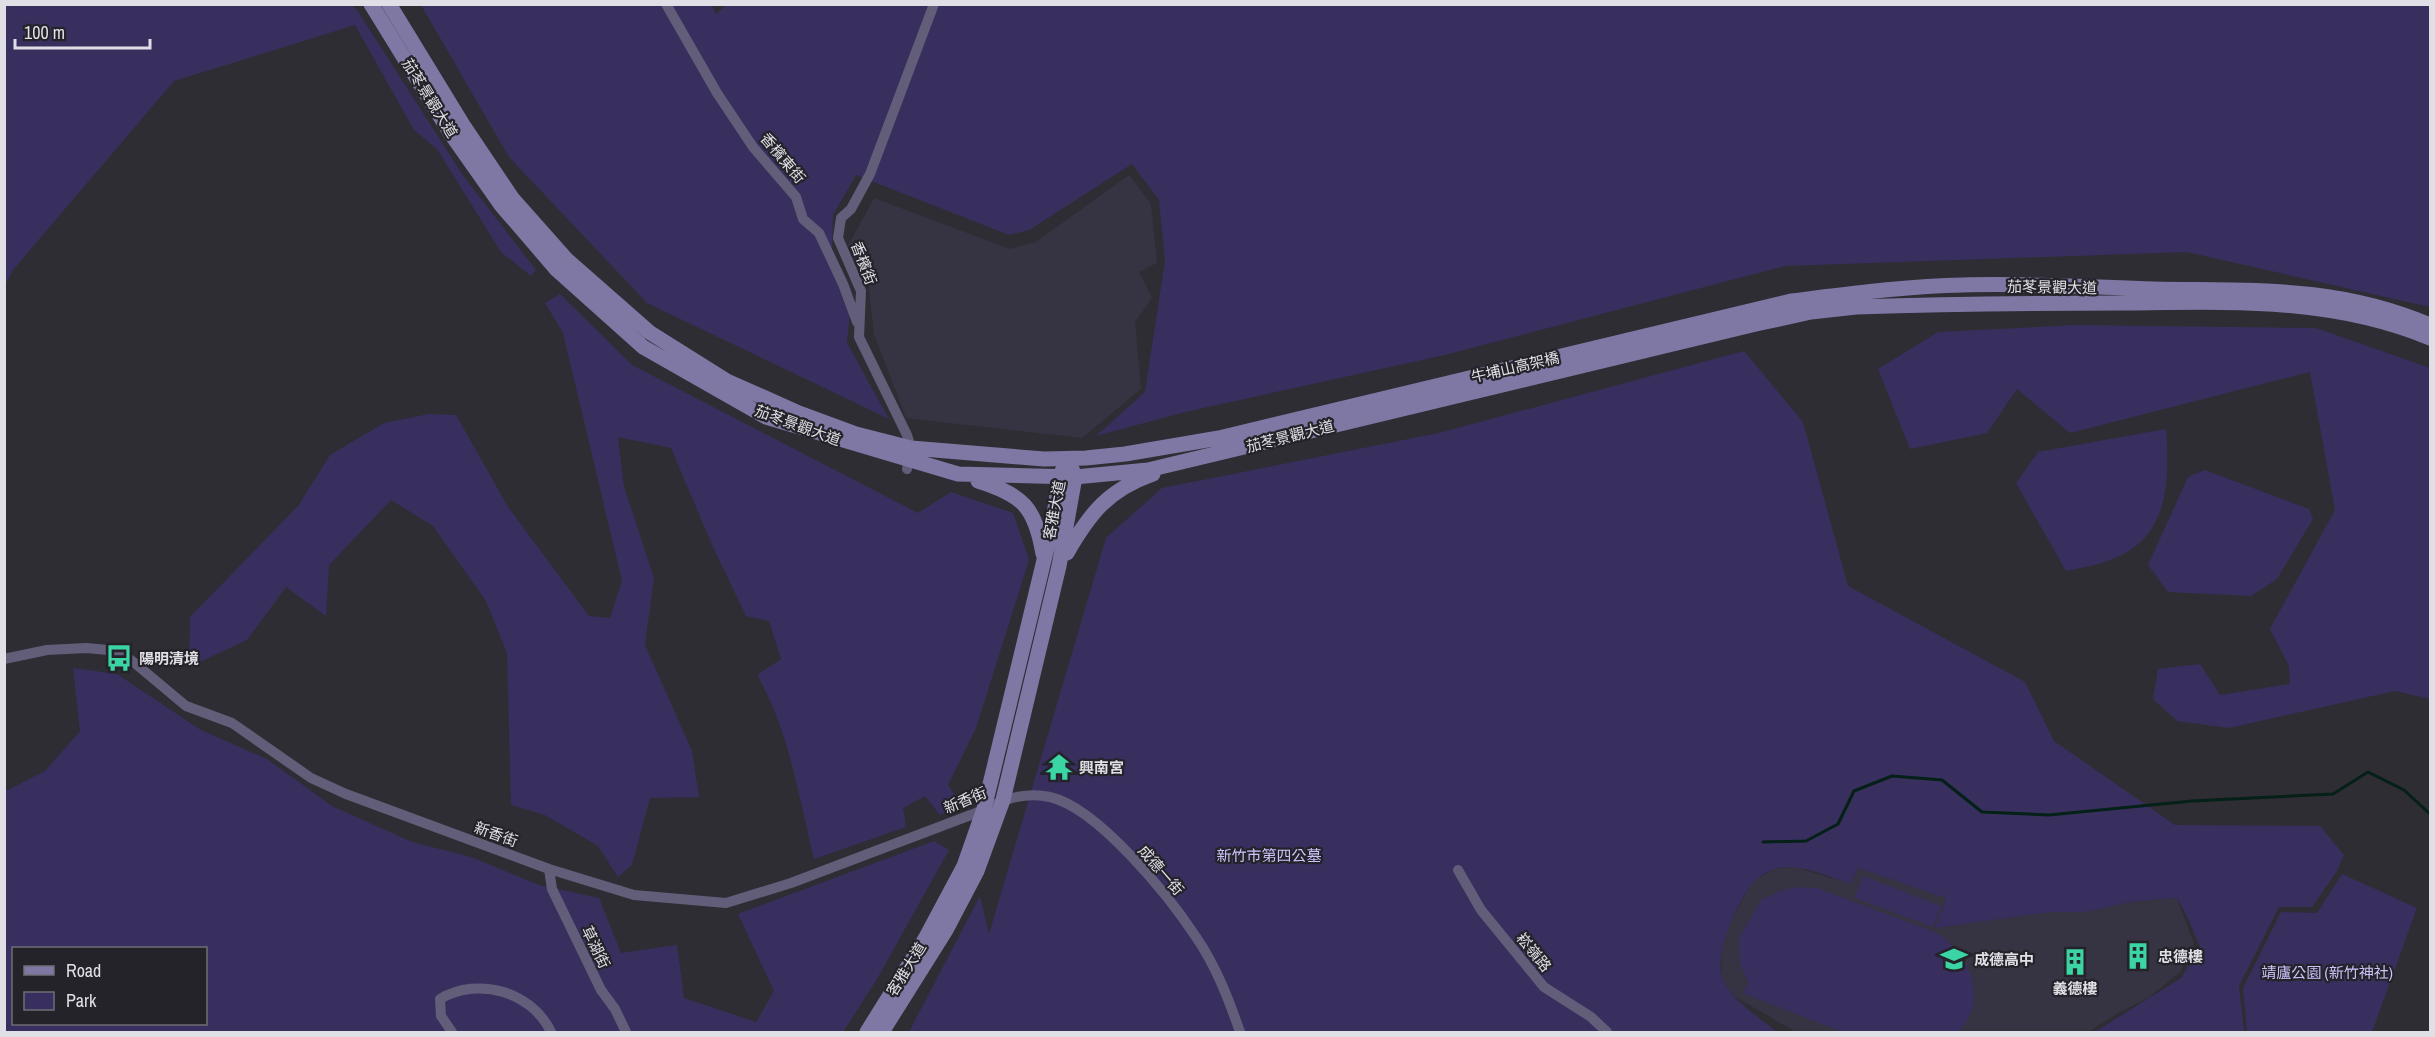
<svg xmlns="http://www.w3.org/2000/svg" width="2435" height="1037" viewBox="0 0 2435 1037" font-family="'Archivo Narrow','Noto Sans TC',sans-serif">
<rect width="100%" height="100%" fill="#2e2d34"/>
<path fill="#363442" d="M1129,175l22,29 6,59 -18,9 13,26 -17,24 6,67 -59,49 -176,-20 -32,-84 -5,-47 -21,-41 26,-48 136,51 26,-7z
M1795,867l56,17 7,-16 88,30 -11,30 116,-16h34l51,-11 41,-3 17,46 -14,28 -32,26 -28,14 -32,20h-292l-62,-36 -12,-16 -1,-35 11,-26 21,-38 22,-12z"/>
<path fill="#392f5e" fill-rule="evenodd" d="M5,4l346,1 6,5 105,164 74,96 -5,6 -30,-24 -64,-103 -23,-19 -59,-105 -181,56 -161,189 -8,15z
M711,4l5,10 11,-10 1703,1v302l-243,-55 -402,14 -340,89 -260,57 -89,24 49,-44 20,-131 -6,-61 -27,-36 -103,66 -20,5 -153,-60 -23,40 -1,34 20,42 -5,52 42,76 -242,-116 -138,-146 -88,-152z
M560,294l72,71 286,148 33,-21 62,21 16,47 -53,168 -28,57 14,21 -22,9 -15,-19 -22,12 3,19 -92,32c-15,-61 -25,-129 -57,-184l24,-16 -12,-38 -23,-5 -33,-69 -42,-99 -53,-11 6,50 30,91 -9,67 47,106 7,46 -49,1 -18,67 -14,12 -20,-31 -53,-31 -34,-10 -4,-152 -21,-52 -53,-75 -42,-26 -62,65 -3,51 -40,-29 -39,53 -58,27 1,-50 108,-111 32,-51 54,-32 45,-9 27,1 52,92 81,109 21,2 12,-37 -59,-248 -18,-30z
M2076,325l240,3 114,40v331l-35,-8 -166,37 -52,-7 -24,-22 5,-30 42,-5 20,31 70,-11 -1,-18 -19,-37 65,-119 -25,-138 -240,61 -53,-44 -30,44 -77,16 -32,-80 60,-37z
M1744,351l59,71 45,164 177,96 29,59 121,84 145,1 24,29 -7,16 -25,36h-33l-40,79 5,44 -4,2h-145l86,-54 19,-31 -13,-31 -10,-18 -41,3 -51,11h-34l-116,16 11,-30 -88,-30 -7,16c-22,-7 -52,-22 -76,-15 -6,2 -19,9 -23,15 -15,20 -41,73 -28,98 11,21 35,35 53,50h-868l71,-136 9,38 117,-396 56,-50 277,-55z
M2166,429c4,54 3,112 -59,132 -13,5 -27,7 -41,10l-50,-88 22,-31z
M2205,470l104,39 4,10 -36,60 -26,17 -83,-4 -20,-27 40,-88z
M73,668l44,6 84,56 66,29 65,47 80,36 59,15 68,28 60,13 22,55 56,-8 7,53 72,24 18,-31 -36,-77 196,-73 15,9 -72,129 -34,53h-838l-1,-244 4,2 37,-19 35,-40zM14,948h192v76h-192z
M2342,874l75,34 -45,124h-125l-4,-44 38,-76 36,1z
M1863,876l78,30 -8,21 -78,-29z
M1796,887l21,1 120,45c33,20 53,68 21,99h-116l-99,-39 6,-10 -9,-19 -1,-26 22,-38 17,-8z"/>
<g fill="none" stroke-linecap="round" stroke-linejoin="round">
<path stroke="#042017" stroke-width="3" d="M1763,842l43,-1 32,-17 16,-33 38,-15 50,4 40,32 67,3 143,-14 141,-7 35,-22 36,18 26,24"/>
<path stroke="#625e7a" stroke-width="10" d="M666,4l51,89 36,54 43,50 7,22 16,14 24,51 14,38
M907,469l4,-21 -4,-13 -48,-98 2,-46 -23,-53 3,-20 10,-9 19,-35 64,-170
M4,659l43,-9 39,-2 22,2 23,10 55,46 46,17 79,55 35,16 203,75 85,26 92,8 65,-20 185,-70c24,-12 46,-22 74,-16 48,11 119,99 146,140 20,29 33,63 44,95
M549,869l3,20 49,101 14,19 11,23
M1458,870l23,40 63,77 47,30 16,15
M452,1032l-11,-16 -1,-17c39,-23 92,-7 111,33"/>
<path stroke="#7f78a4" stroke-width="15" d="M371,4l80,130 50,71 56,65 86,77 123,70 192,57 117,3 73,-7 608,-146 55,-12 45,-5c90,-3 179,-4 269,-4 106,-1 206,-6 305,35
M389,4l74,121 49,73 55,62 82,72 78,49 72,32 57,21 55,14 133,11 42,-1 39,-4 94,-16 572,-137c57,-7 115,-15 172,-16 63,-2 127,2 191,4 100,2 181,-4 276,36
M978,481c45,14 57,26 65,73
M1067,553c23,-40 41,-63 86,-79
M867,1032l58,-93 39,-73 20,-57 68,-282 8,-51 3,-7
M882,1032l64,-102 31,-59 26,-71 56,-234 16,-89 -3,-8"/>
</g>
<defs>
<symbol id="bus-bare" viewBox="-9 -9 18 18"><path d="M-5-6H5V4H4V6H2V4H-2V6H-4V4H-5ZM-3.5-4V0h7V-4ZM-3.5 1.2v1.5H-2V1.2ZM2 1.2v1.5H3.5V1.2Z" fill="#3bd4a4" stroke="#24232a" stroke-width="2.5" paint-order="stroke"/></symbol>
<symbol id="temple-bare" viewBox="-9 -9 18 18"><path d="M0-6L5-2H3V0L6.5 2.5H4V6H1.5V3h-3V6H-4V2.5H-6.5L-3 0V-2H-5Z" fill="#3bd4a4" stroke="#24232a" stroke-width="2.5" paint-order="stroke"/></symbol>
<symbol id="building-bare" viewBox="-9 -9 18 18"><path d="M-4-6H4V6H1V3H-1V6H-4ZM-2.5-4.3h1.7v1.8h-1.7ZM.8-4.3h1.7v1.8H.8ZM-2.5-1h1.7V.8h-1.7ZM.8-1h1.7V.8H.8Z" fill="#3bd4a4" stroke="#24232a" stroke-width="2.5" paint-order="stroke"/></symbol>
<symbol id="school-bare" viewBox="-9 -9 18 18"><path d="M0-5L7-2L0 1L-7-2ZM-4 1L0 2.5L4 1V4Q0 6-4 4Z" fill="#3bd4a4" stroke="#24232a" stroke-width="2.5" paint-order="stroke"/></symbol>
</defs>
<g fill-rule="evenodd">
<use href="#bus-bare" x="100" y="639" width="38" height="38"/>
<use href="#temple-bare" x="1040" y="748" width="38" height="38"/>
<use href="#building-bare" x="2119" y="937" width="38" height="38"/>
<use href="#school-bare" x="1935" y="940" width="38" height="38"/>
<use href="#building-bare" x="2056" y="943" width="38" height="38"/>
</g>
<g text-anchor="middle" dominant-baseline="central" stroke-width="4.5" stroke-linejoin="round" paint-order="stroke">
<g font-size="15" fill="#e0dfe5" stroke="#24232a">
<text transform="translate(430 98) rotate(58)">茄苳景觀大道</text>
<text transform="translate(783 158) rotate(50)">香檳東街</text>
<text transform="translate(864 263) rotate(69)">香檳街</text>
<text transform="translate(2052 287) rotate(1)">茄苳景觀大道</text>
<text transform="translate(1515 367) rotate(-13)">牛埔山高架橋</text>
<text transform="translate(798 425) rotate(20)">茄苳景觀大道</text>
<text transform="translate(1290 436) rotate(-14)">茄苳景觀大道</text>
<text transform="translate(1054 510) rotate(-79)">客雅大道</text>
<text transform="translate(965 800) rotate(-23)">新香街</text>
<text transform="translate(496 834) rotate(20)">新香街</text>
<text transform="translate(1161 870) rotate(49)">成德一街</text>
<text transform="translate(596 947) rotate(64)">草湖街</text>
<text transform="translate(1534 952) rotate(51)">崧嶺路</text>
<text transform="translate(906 969) rotate(-58)">客雅大道</text>
</g>
<g font-size="15" font-weight="bold" fill="#e0dfe5" stroke="#24232a" text-anchor="start">
<text x="139" y="658">陽明清境</text>
<text x="1079" y="767">興南宮</text>
<text x="2158" y="956">忠德樓</text>
<text x="1974" y="959">成德高中</text>
<text x="2075" y="988" text-anchor="middle">義德樓</text>
</g>
<g font-size="15" fill="#ccc3fb" stroke="#24232a">
<text x="1269" y="855">新竹市第四公墓</text>
<text x="2327" y="972">靖廬公園 (新竹神社)</text>
</g>
</g>
<rect width="2435" height="1037" fill="none" stroke="#e0dfe5" stroke-width="12"/>
<rect x="12" y="947" width="195" height="78" fill="#24232a" stroke="#6f6e75" stroke-width="1.5"/>
<rect x="24" y="966" width="30" height="9" fill="#7f78a4" stroke="#6f6e75" stroke-width="1.5"/>
<text x="66" y="977" font-size="18" fill="#e0dfe5">Road</text>
<rect x="24" y="992" width="30" height="18" fill="#392f5e" stroke="#6f6e75" stroke-width="1.5"/>
<text x="66" y="1007" font-size="18" fill="#e0dfe5">Park</text>
<path d="M15 39v9h135v-9" fill="none" stroke="#e0dfe5" stroke-width="3"/>
<text x="24" y="39" font-size="18" fill="#e0dfe5" stroke="#24232a" stroke-width="4.5" paint-order="stroke">100 m</text>
</svg>
